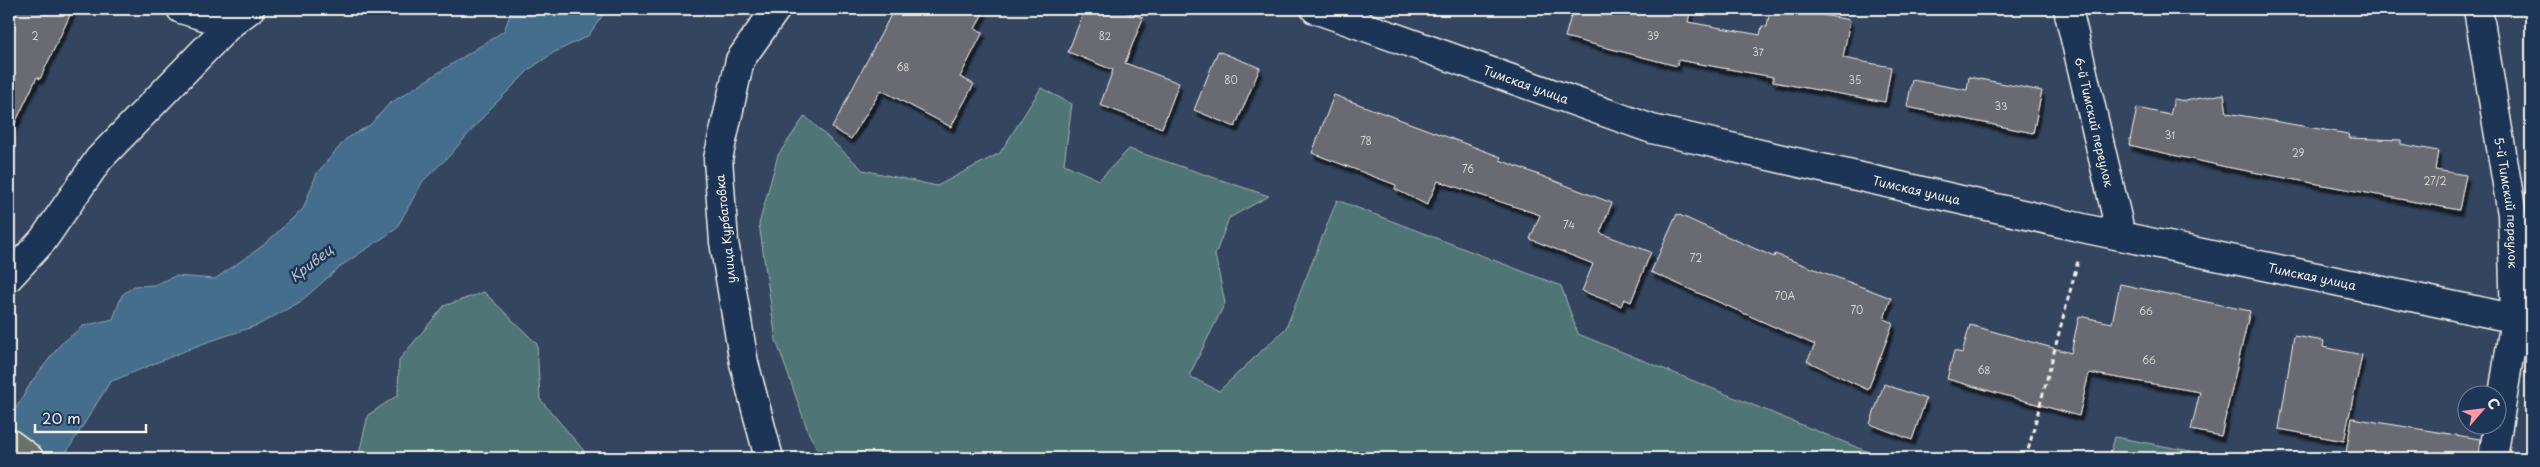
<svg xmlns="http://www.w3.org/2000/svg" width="2540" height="467" viewBox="0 0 2540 467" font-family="'Playpen Sans',sans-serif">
<defs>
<filter id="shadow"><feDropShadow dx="3" dy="5.5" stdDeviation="1" flood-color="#0009"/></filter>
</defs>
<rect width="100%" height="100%" fill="#34455f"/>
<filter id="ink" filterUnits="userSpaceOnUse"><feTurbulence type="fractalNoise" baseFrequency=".02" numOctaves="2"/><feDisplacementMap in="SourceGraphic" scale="10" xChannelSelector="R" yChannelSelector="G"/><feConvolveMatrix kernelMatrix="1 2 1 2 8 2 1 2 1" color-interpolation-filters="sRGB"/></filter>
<g filter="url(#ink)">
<path fill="#4f7577" stroke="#a2b3b0" d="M1041,88l31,16 -8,60 35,16 30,-31 140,47 -40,22 -14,37 10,48 -36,73 30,15 67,-63 51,-128 224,86 17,48 293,119 2,5h-1050l-14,-24 -33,-94 -17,-116 19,-69 27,-39 58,54 74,16 63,-33z
M484,292l53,52 3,55 50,59h-232l10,-43 30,-20 1,-35 45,-54z
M2115,437l113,21h-119z"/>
<path fill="#456e8d" stroke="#8ba2b1" d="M512,9h95l-19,27 -35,17 -23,16 -40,40 -39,45 -28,27 -27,48 -55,37 -41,36 -42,23 -59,20 -89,37 -47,76h-54v-38l23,-39 28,-36 23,-19 30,-7 9,-24 12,-9 20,-1 21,-9 40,3 46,-32 42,-38 14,-36 29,-34 24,-14 19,-21 115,-73z"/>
<path fill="#6a6a73" stroke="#f4f1e8" filter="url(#shadow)" d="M9,9h64l-33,70 -3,-2 -28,59z
M894,9h91l-10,20 8,3 -23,45 14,7 -23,43 -70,-37 -30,49 -19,-11z
M1085,9h34l24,9 -18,45 54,20 -17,45 -62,-23 13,-35 -45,-18z
M1573,9h118l-3,13 72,13 2,-9 5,1 3,-18h20l60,11 -7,38 48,9 -6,35 -112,-20v-5l-95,-17 -1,6 -112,-29z
M1218,51l42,17 -25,59 -41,-17z
M1969,77l73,14 -9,42 -126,-26 5,-27 55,10z
M2224,94l3,19 121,21 1,4 52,2v4l37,7 -3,19 31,5 -7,35 -233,-43 -97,-22 8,-37 33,7 4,-16 11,2z
M1334,95l167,62 -1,3 112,43 -12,30 51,19 -20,50 -7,-3 -3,7 -39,-15 11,-27 -63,-25 10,-24 -102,-34 -11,24 -32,-16 1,-4 -84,-32z
M1677,214l97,43 1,-3 116,44 -7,21 9,4 -25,67 -61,-29 8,-16 -164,-73z
M2120,284l130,27 -29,125 -30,-6 9,-38 -111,-19 -10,43 -132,-37 7,-28 8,2 8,-28 101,28 8,-37 33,7z
M2294,336l30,5 -1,6 39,8 -18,86 -65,-12z
M1884,384l42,15 -14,41 -42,-16z
M2352,418l128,21 -2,19h-133z"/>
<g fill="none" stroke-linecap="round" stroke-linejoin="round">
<defs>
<g id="minor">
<path d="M181,9l49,15"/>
<path id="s1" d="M1315,9l337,120 435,100 444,93"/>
<path id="s2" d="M2068,9l53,226"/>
<path id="s3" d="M2478,9l34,205 3,105 -22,139"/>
<path d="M9,277l34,-37 56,-81 131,-135 20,-15"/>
<path d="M769,458l-25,-95 -20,-121 -6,-83 22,-99 36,-51"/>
</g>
<path id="major" d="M9,443l20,15"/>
</defs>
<use href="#minor" stroke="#f4f1e8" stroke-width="31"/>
<use href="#major" stroke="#f4f1e8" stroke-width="31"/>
<path stroke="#f4f1e8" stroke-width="3" stroke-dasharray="5 4" stroke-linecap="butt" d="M2026,458l52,-197"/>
<use href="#minor" stroke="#1d3557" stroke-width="28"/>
<use href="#major" stroke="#697266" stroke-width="28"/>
</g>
</g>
<g text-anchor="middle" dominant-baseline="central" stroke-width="5" stroke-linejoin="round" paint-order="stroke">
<g font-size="10" fill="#d2cfcb">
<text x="35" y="35">2</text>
<text x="1105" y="35">82</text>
<text x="1653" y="35">39</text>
<text x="1758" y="51">37</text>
<text x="903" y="66">68</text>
<text x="1231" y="79">80</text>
<text x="1855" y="79">35</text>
<text x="2001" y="105">33</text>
<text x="2170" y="134">31</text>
<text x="1366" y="140">78</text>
<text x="2298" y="152">29</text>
<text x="1468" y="168">76</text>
<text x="2435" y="180">27/2</text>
<text x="1569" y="224">74</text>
<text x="1696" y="257">72</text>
<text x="1785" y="295">70А</text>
<text x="1857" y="309">70</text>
<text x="2146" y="310">66</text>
<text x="2149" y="359">66</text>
<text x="1984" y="369">68</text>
</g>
<g font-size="12" fill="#f4f1e8" stroke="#1d3557">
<text stroke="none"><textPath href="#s1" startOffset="224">Тимская улица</textPath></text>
<text stroke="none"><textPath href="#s2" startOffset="116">6-й Тимский переулок</textPath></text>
<text stroke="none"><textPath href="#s1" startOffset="629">Тимская улица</textPath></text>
<text stroke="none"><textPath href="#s3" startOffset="196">5-й Тимский переулок</textPath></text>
<text transform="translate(725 229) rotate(-96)">улица Курбатовка</text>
<text stroke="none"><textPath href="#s1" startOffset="1034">Тимская улица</textPath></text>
</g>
<g font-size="14" font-style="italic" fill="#b7c3c8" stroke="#1d3557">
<text transform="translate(311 263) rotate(-38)">Кривец</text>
</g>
</g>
<rect width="2540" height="467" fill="none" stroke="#1d3557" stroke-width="30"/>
<rect x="15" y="15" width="2510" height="437" fill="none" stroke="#f4f1e8" stroke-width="2" filter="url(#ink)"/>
<g transform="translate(2482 410) rotate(62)"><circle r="24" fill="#1d3557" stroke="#738091"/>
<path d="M0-4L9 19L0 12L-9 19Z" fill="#ff9aa2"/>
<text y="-8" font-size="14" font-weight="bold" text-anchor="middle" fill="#f4f1e8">С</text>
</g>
<path d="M35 424v8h111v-8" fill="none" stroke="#f4f1e8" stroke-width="2.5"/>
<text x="42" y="424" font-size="15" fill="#f4f1e8" stroke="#1d3557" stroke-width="4" paint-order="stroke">20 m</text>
</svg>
